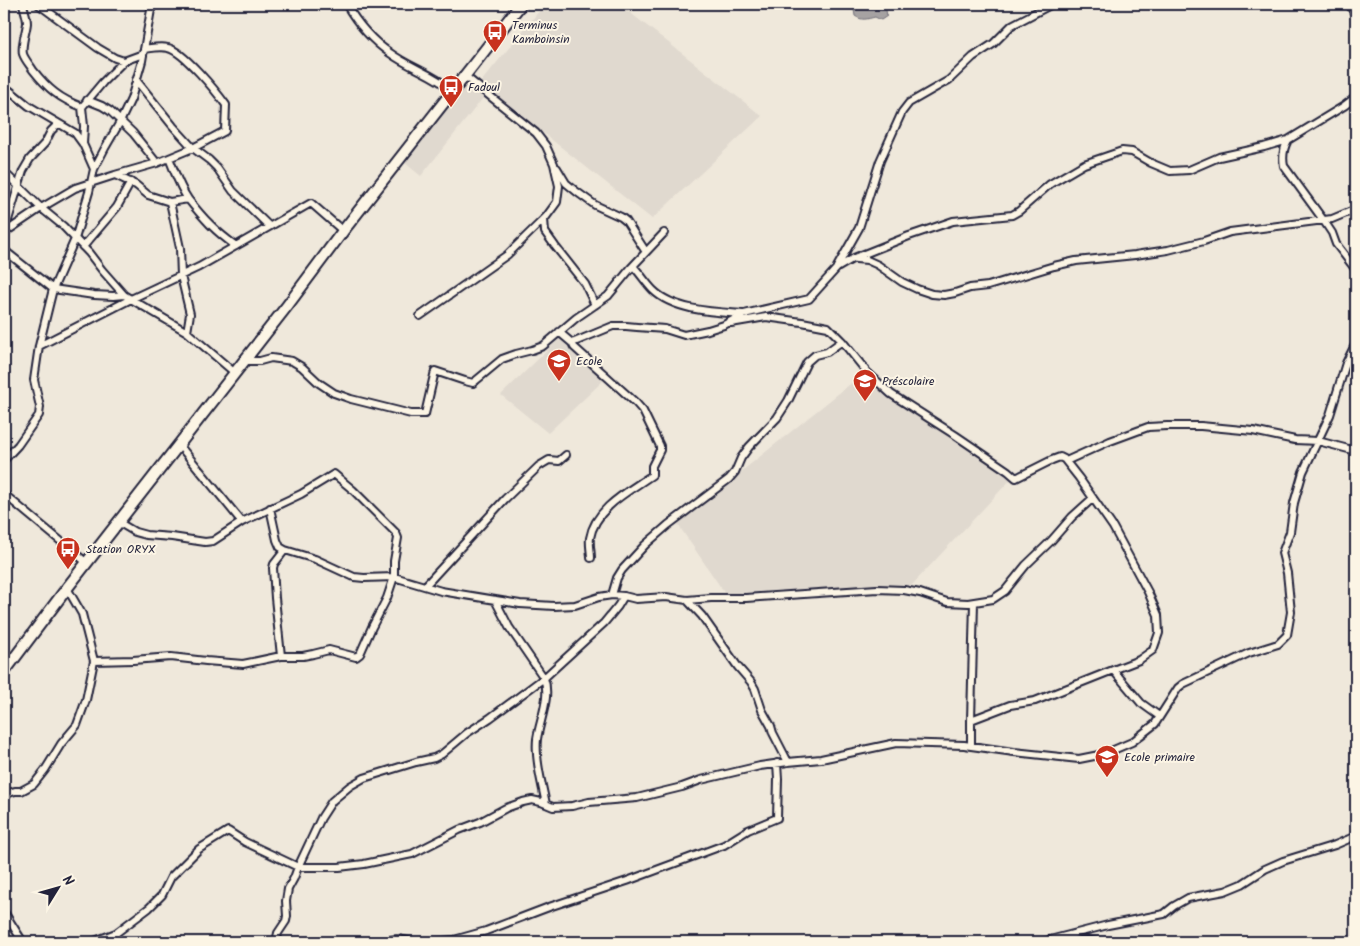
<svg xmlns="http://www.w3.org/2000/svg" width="1360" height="946" viewBox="0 0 1360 946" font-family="Kalam,sans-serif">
<rect width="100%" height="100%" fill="#efe8db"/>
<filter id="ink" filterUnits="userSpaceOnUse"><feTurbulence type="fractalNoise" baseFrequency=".02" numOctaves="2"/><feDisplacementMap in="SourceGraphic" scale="10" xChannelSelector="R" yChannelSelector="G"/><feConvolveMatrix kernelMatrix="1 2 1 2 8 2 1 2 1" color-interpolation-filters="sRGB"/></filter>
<g filter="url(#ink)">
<path fill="#e0d9cf" d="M545,4h74l143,112 -110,103 -172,-136z
M465,76l22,17 -66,83 -21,-17z
M561,337l45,41 -58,55 -47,-38z
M859,377l154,100 -101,108 -186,10 -49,-72z"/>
<path fill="#a6a2a2" stroke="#716f79" d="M853,4h13l6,4 6,-4h7l2,12 -6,4 -6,-3c-8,2 -13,4 -20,-1z"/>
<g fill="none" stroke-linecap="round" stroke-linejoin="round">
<defs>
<path id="street" d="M23,4c1,6 4,12 4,19 -1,10 -6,21 -4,31 2,6 7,11 10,16 15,19 27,29 49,37l21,-25 21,-21 19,-7
M38,4l60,44 17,10 9,3
M346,4c11,19 25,36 44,49 20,15 44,21 63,38
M1349,4l7,12
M4,20l1,-2
M136,80l37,46 20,22 16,12 8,8 16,23 36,35
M4,87l5,3 20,16 46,27 8,11 11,25
M87,100l15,6 8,5 23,22 24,30
M82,107l2,19 -1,18
M1288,140c-5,9 -6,16 -4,26l40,55 8,12 4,11 20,26
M169,158c6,14 10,28 19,41
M557,168l9,15 11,9 18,13 26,12 5,4 20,31
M4,172l37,36 22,18 26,27 13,17 22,25 63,37 48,41
M115,175l21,10 12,10 22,7 18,-3c16,20 27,32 48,47
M170,202l10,46 1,28 9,38 -3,18
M544,219l1,13 10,14 30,38 10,21
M4,233l37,-25 34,-20 40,-13 42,-12 36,-15 32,-17 1,-26c-10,-14 -43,-54 -58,-57 -8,-2 -16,0 -24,1
M4,233l19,-62 7,-12 15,-16 6,-12 7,-7
M83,247l34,-40 14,-25
M4,250l49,39 41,6 19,1 11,-1
M856,259l11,1 11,5 24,17 15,7 15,5 12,1 11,-2 15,-5 18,-2 66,-20 22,-5 59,-6 33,-5 36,-9 26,-9 102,-13 24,-10
M633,266c7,7 13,17 20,24 21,21 63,22 90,24
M837,267l22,-39 21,-67 22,-49 7,-9 40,-23 24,-23 20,-13 19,-19 40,-21
M420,316l87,-61 39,-38 11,-15 2,-16 -5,-22 -8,-18 -10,-13 -71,-57
M731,323l35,-6 36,5 26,5 14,14 25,31 24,22 64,41 53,36 8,7 36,-18 8,-3 4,2 15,19 34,49 35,65 10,23 1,18 -6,17 -14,10 -26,10 28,33 18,13
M559,332l13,11 41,-17h13l11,1 28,2 19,6 24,-5 16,-5 20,-11 65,-15 28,-31 17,-10 55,-22 44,-15 59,-6 7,-4 31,-27 34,-20 38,-13 10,1 19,11 19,8 19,-1 30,-13 45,-10 24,-7 56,-34 12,-9
M572,343l2,4 62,56 7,8 17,35v4l-8,16v9c-23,16 -57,33 -62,63 -1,6 1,14 1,20
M39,346l92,-47 68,-32 112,-64 32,28
M244,361h16l11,-3 21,3 10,6 17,16 15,10 17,6 60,15h14l10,-43 30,10 8,2 29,-24 14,-5 16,-4 11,-4 33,-28 32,-22 23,-28 33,-35
M4,460l14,-15 21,-30 1,-8 -6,-27 5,-34 14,-57 22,-50 14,-47 5,-23 11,-21 15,-26 11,-23 11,-38 10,-57
M1066,461l44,-20 38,-14 19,-1h34l52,5 42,9 23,1 38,10
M4,494l83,69
M270,508l7,32 3,7 5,3 30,9 39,18 10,1 30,-1 47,14 79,13 34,2 21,-1 24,-8 13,-2 12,1
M118,522l17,10 11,3 26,2 33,5 8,-1 29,-19
M425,586l80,-87 34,-33 10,-6 10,1 7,-6
M612,595l5,-17 5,-8 23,-25 23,-20 61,-46 6,-7 6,-14 8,-11 28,-29 11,-17 19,-39 8,-7 12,-3 15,-11
M495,600l14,27 35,51c7,19 -4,41 -7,61 -2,19 5,46 9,65
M687,600l15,16 36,51 13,15 4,7 7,21 9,16 2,7 15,29
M281,656l-6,-58 -2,-30 1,-4 11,-14
M94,661l39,-1 38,-3 35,4 37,3 38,-8h22l10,-2 16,-4 27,7 4,-3 12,-27 15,-29 7,-21v-16l4,-23 -2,-5 -43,-43 -19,-16 -33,20 -59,28 -63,-77
M971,720l3,-118
M971,746v-26l39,-15 25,-4 78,-31
M4,798l5,-5 6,-2h6l13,-7 11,-14 16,-26 16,-19 9,-25 8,-39 -12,-47 -15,-26
M4,912l19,30
M116,933v9
M1067,938l33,4
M92,942l24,-9 33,-25 13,-13 9,-18 28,-28 29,-18 17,11 53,25h41l25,-3 48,-10 47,-24 21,-8 26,-14 17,-6 9,-2 9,2 12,5 19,-1 17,-4 48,-4 45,-11 19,-7 59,-14 28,-4 33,-3 75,-16 68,2 50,7 65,7 25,-5 28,-12 23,-18 23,-36 5,-4 66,-31 29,-9 9,-9 4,-23 -4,-39 -5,-20 8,-21 4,-29 9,-31 27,-57 16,-52 10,-20
M276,942l2,-9 8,-12 1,-5 -1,-15 2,-12 6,-11 4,-11 23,-49 11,-17 18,-15 14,-8 52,-16 18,-4 8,-4 25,-21 23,-15 54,-40 60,-55 14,-17 6,-10 12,3 30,-2 21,3 24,-2h35l131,-9 27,1 16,3 27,9 21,1 25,-4 12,-8 21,-26 25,-24 21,-24 21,-19
M384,942c15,-5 16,-2 30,0
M432,942l22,-2 32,-9 63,-24 78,-26 97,-36 24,-15 29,-12 1,-39 -1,-16
M1042,942l66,-17 56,-11 10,-8 14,-8 37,-7 17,-7 23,-15 18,-8 52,-16 21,-9"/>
<path id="primary" d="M4,672l63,-84 220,-282 56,-75 178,-227"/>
</defs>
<use href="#street" stroke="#22223b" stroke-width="10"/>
<use href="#primary" stroke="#22223b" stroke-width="14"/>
<use href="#street" stroke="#fcf5e5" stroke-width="6"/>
<use href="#primary" stroke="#fcf5e5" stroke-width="10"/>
</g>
</g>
<defs>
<symbol id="bus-pin" viewBox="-11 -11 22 30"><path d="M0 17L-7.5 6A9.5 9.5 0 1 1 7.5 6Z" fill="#c8321e" stroke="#fcf5e5"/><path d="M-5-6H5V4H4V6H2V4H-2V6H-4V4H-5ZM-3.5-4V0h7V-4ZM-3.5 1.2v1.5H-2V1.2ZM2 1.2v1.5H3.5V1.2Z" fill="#fff"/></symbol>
<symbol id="school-pin" viewBox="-11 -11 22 30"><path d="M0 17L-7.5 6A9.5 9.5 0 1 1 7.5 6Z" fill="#c8321e" stroke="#fcf5e5"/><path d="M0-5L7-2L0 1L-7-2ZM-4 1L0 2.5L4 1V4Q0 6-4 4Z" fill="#fff"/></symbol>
</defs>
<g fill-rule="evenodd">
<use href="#bus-pin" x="481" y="18" width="28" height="38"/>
<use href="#bus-pin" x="437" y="73" width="28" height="38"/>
<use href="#school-pin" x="545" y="347" width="28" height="38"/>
<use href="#school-pin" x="851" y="367" width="28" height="38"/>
<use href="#bus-pin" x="54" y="535" width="28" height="38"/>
<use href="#school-pin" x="1093" y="743" width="28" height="38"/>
</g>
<g text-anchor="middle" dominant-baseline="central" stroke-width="4" stroke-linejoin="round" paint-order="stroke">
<g font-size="12" fill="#22223b" stroke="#fcf5e5" text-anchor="start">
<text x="512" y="25">Terminus<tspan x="512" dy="14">Kamboinsin</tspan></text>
<text x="468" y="87">Fadoul</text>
<text x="576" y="361">Ecole</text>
<text x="882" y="381">Préscolaire</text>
<text x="86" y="549">Station ORYX</text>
<text x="1124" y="757">Ecole primaire</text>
</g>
</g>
<rect width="1360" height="946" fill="none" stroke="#fcf5e5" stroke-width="20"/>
<rect x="10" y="10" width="1340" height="926" fill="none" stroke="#22223b" stroke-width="2" filter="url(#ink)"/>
<g transform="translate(58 888) rotate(53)" stroke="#fcf5e5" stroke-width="4" paint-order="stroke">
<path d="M0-4L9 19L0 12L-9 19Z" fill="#22223b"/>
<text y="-8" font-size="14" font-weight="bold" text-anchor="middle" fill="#22223b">N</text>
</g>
</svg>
